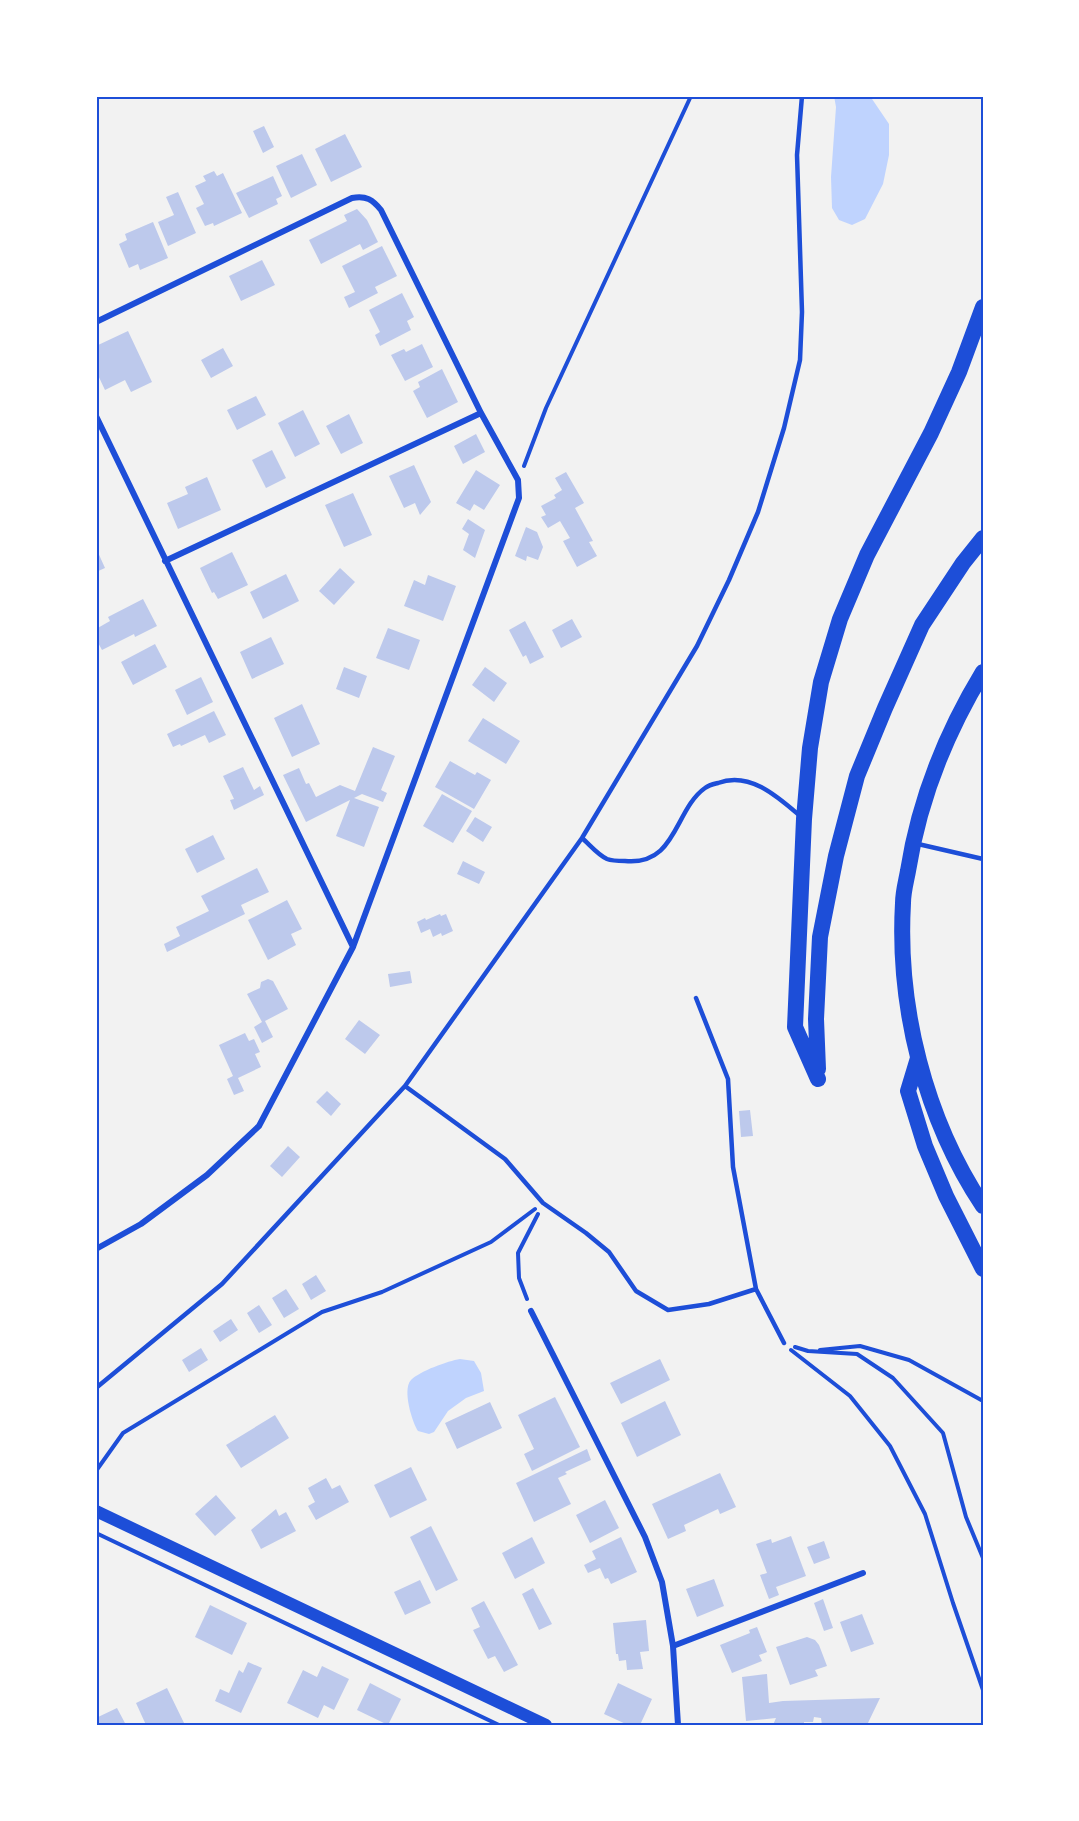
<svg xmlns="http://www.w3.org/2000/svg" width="1079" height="1821" viewBox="0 0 1079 1821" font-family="'Fira Sans Condensed',sans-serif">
<rect width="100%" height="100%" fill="#f2f2f2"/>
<path fill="#bfd3fe" d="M834,96h36l19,28v31l-6,29 -18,35 -13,6 -13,-5 -7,-12 -1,-31 5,-70z
M460,1359l14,2 7,12 3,18 -18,7 -18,13 -14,21 -5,2 -11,-3c-6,-9 -16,-42 -7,-51 9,-9 37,-19 49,-21z"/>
<path fill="#bdc9ec" d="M264,126l10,21 -11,6 -10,-22z
M345,134l17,33 -31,15 -16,-33z
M302,154l15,31 -26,13 -15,-32z
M214,171l3,5 6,-3 19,40 -28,13 -1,-3 -8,3 -9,-18 8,-4 -9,-18 11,-5 -3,-5z
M273,176l9,20 -6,3 2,5 -29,14 -13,-25z
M178,192l18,41 -28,13 -10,-24 16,-7 -8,-18z
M357,209l10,11 11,22 -15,8 -3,-6 -39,20 -12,-24 38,-19 -3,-6z
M153,222l15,36 -28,12 -2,-6 -9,4 -10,-24 8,-4 -2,-6z
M382,246l15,30 -22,11 3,6 -29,15 -5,-11 11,-5 -13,-26z
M262,260l13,25 -34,16 -12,-25z
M402,293l12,24 -7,4 4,9 -31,16 -5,-11 5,-3 -11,-22z
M128,331l24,51 -21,10 -6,-12 -20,10 -9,-19v-25z
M422,344l11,23 -28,14 -14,-26 13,-6 2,3z
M223,348l10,18 -22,12 -10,-18z
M442,369l16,33 -31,16 -14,-27 7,-4 -2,-5z
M256,396l10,19 -29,15 -10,-20z
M303,410l17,34 -25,13 -17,-34z
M349,414l14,29 -22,11 -15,-28z
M476,434l9,18 -22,12 -9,-18z
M272,450l14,28 -20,10 -14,-28z
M414,465l17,37 -11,13 -5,-12 -11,5 -15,-32z
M476,470l24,15 -16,25 -10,-6 -4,7 -14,-8z
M566,472l18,31 -9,5 18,33 -4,1 8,14 -20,11 -14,-26 7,-3 -10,-17 -12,7 -7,-11 5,-2 -5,-9 15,-8 -2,-3 8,-5 -7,-12z
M207,477l14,33 -43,19 -11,-26 21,-9 -3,-7z
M353,493l19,42 -28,12 -19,-42z
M468,519l17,11 -10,28 -12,-8 6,-16 -7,-5z
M526,527l11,5 6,15 -5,13 -11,-4 -1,5 -11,-5z
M96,548l9,20 -9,4z
M232,552l16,33 -30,14 -4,-7 -2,1 -12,-25z
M340,568l15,14 -21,23 -15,-14z
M286,574l13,27 -36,18 -13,-27z
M428,575l28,11 -13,35 -39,-15 10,-26 11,5z
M143,599l14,27 -22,11 -1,-3 -32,16 -6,-11v-10l14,-8 -2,-4z
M572,619l10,18 -21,11 -9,-18z
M525,621l19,36 -14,7 -4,-9 -3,2 -14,-27z
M388,628l32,12 -11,30 -33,-12z
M271,637l13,27 -32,15 -12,-27z
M155,644l12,23 -34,18 -12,-23z
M344,667l23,9 -8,22 -23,-9z
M485,667l22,16 -13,19 -22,-17z
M201,677l12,25 -26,13 -12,-25z
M302,704l18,40 -28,13 -18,-39z
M214,711l12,24 -17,8 -4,-8 -24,11 -1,-2 -7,3 -6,-13z
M483,718l37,23 -14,23 -38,-23z
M373,747l22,9 -14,34 6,3 -4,9 -21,-8 -8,4 25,9 -15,40 -28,-11 14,-36 -44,22 -23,-47 16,-7 7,16 3,-1 7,14 24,-12 15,6z
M450,761l25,14 2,-3 14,8 -17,29 -39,-22z
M243,767l11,23 6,-4 4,9 -30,15 -4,-10 4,-1 -11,-23z
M442,794l30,17 -19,32 -30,-17z
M475,817l17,10 -9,15 -17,-11z
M213,835l12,24 -28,14 -12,-24z
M463,861l22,11 -6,12 -22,-10z
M257,868l12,24 -28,13 4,9 -78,38 -3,-8 16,-8 -4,-9 33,-16 -8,-15z
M287,900l15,29 -11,5 5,11 -28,15 -20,-40z
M440,914l1,2 5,-2 7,17 -11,5 -1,-3 -8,4 -3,-8 -9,4 -4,-11 8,-4 1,2z
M410,971l2,12 -22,4 -2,-13z
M268,979l5,2 15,28 -23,12 8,16 -11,6 -8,-16 8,-5 -15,-28 13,-6 1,-6z
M359,1020l21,15 -15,19 -20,-15z
M245,1033l4,8 5,-2 6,13 -5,2 6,13 -23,11 6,13 -10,4 -7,-16 6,-3 -14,-31z
M327,1091l14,13 -10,12 -15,-14z
M750,1110l3,26 -12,1 -2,-26z
M288,1146l12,11 -18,20 -12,-11z
M316,1275l10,16 -15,9 -9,-16z
M286,1289l13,20 -15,9 -12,-20z
M259,1305l13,20 -13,8 -12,-20z
M231,1319l7,11 -18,12 -7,-11z
M201,1348l7,12 -19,12 -7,-12z
M660,1359l10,21 -49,24 -11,-21z
M555,1397l25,50 -48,24 -8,-17 10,-5 -16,-34z
M665,1401l16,34 -44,22 -16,-34z
M490,1402l12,26 -45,21 -12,-26z
M275,1415l14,23 -48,30 -15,-23z
M587,1449l4,11 -26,12 2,2 -9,4 13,26 -37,18 -18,-39z
M411,1467l16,33 -37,18 -16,-33z
M720,1473l16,34 -16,7 -2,-5 -34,16 2,6 -18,8 -16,-35z
M326,1478l6,11 8,-4 9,17 -33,18 -8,-14 7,-4 -7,-14z
M216,1495l20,23 -21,18 -20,-22z
M605,1500l14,28 -29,15 -14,-28z
M276,1509l3,7 7,-4 10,19 -35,18 -10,-19z
M431,1526l27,54 -22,11 -26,-54z
M791,1536l15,40 -30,11 3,8 -10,4 -9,-24 7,-2 -11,-29 15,-5 1,4z
M532,1537l13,26 -30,16 -13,-26z
M621,1537l16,35 -26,12 -3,-6 -3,1 -5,-11 -12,5 -4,-8 12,-6 -4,-8z
M824,1541l6,17 -16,6 -7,-17z
M714,1579l10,27 -27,11 -11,-28z
M420,1580l11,23 -26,12 -11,-23z
M533,1588l19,36 -13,6 -17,-36z
M823,1599l10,29 -9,3 -10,-28z
M484,1601l34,64 -14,7 -9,-16 -7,3 -15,-29 7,-3 -9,-19z
M210,1605l37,18 -15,32 -37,-18z
M862,1614l12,30 -23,8 -11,-30z
M646,1620l3,31 -9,1 3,17 -16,1 -1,-10 -7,1 -1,-7h-2l-3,-31z
M757,1627l10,25 -8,3 3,6 -30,12 -12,-28 30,-12 -1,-3z
M807,1637l8,3 4,5 8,21 -12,4 3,6 -28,9 -14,-38z
M248,1662l14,6 -21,45 -26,-12 5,-12 9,4 10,-23 4,3z
M322,1666l27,13 -15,31 -10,-5 -6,13 -31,-15 16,-33 14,7z
M767,1674l2,29 14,-2 97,-3 -13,27h-11v-2l-34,2 -1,-7 -7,-1 -1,5h-9v3h-31l3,-7 -30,3 -4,-44z
M370,1683l31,16 -13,26 -31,-15z
M618,1683l34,16 -12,26h-12l-24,-11z
M167,1688l18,37h-39l-10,-22z
M117,1708l9,17h-30v-7z"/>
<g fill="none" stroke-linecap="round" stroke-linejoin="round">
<path stroke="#1d4ed8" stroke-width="4" d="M524,466l22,-58 145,-312
M527,1299l-8,-21 -1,-25 20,-39
M795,1347l13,4 49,3 36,24 50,55 23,84 17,41
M791,1350l59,46 40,50 35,68 28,89 30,87
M820,1350l40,-4 49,14 74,41
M96,1471l27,-38 199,-121 60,-20 109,-50 44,-33
M96,1533l403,192"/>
<path stroke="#1d4ed8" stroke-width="4.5" d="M582,838c8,7 16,17 25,21 5,2 13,2 18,2 52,5 49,-51 80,-73 4,-3 9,-4 13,-5 31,-12 59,13 81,32
M918,844l65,15
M405,1086l100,73 38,44 43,30 23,19 27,39 32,19 41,-6 47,-15 -23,-122 -5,-88 -32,-81
M756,1289l28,54
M96,1388l126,-104 183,-198 177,-248 115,-192 32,-66 29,-68 26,-84 16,-68 2,-48 -5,-157 5,-59"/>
<path stroke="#1d4ed8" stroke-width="6" d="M96,322l256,-124c14,-3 21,2 29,12l100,203 37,67 1,18 -166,449 -94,179 -52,49 -66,49 -45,25
M96,416l257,531
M165,561l316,-148
M531,1311l114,226 17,45 11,64 5,79
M673,1646l190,-73"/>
<path stroke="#1d4ed8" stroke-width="12" d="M96,1511l450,214"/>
<path stroke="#1d4ed8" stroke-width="16" d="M983,672c-37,61 -64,129 -75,199 -2,11 -5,21 -5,32 -6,104 22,216 80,303
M918,1058l-10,33 17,55 21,50 37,73
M818,1069l-2,-50 4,-82 16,-81 21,-80 28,-68 37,-83 41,-62 20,-25
M818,1079l-23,-52 9,-208 6,-71 11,-66 19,-63 27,-64 64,-122 28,-61 24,-65"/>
</g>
<rect width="1079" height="1821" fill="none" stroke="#ffffff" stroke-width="195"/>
<rect x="98" y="98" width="884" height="1626" fill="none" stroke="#1d4ed8" stroke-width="2"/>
</svg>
